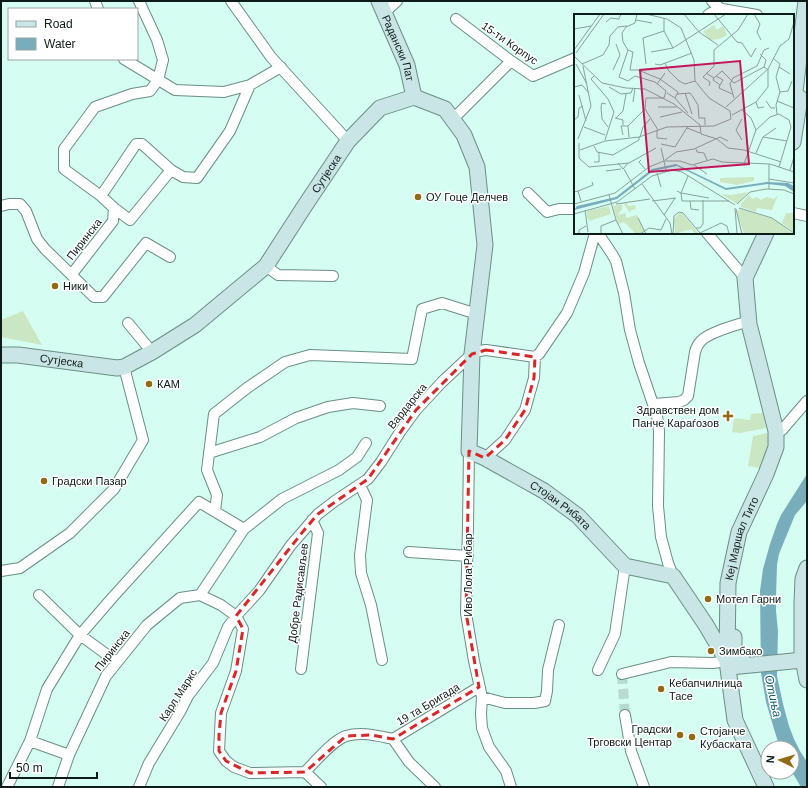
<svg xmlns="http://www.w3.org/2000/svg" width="808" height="788" viewBox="0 0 808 788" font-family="Helvetica,sans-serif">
<rect width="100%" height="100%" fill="#d5fdf2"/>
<path fill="#cbe6c2" d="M23,311l19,34 -41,-8v-17z
M763,413l3,15 -26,5 -8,-1 2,-14 16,2 1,-6z
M767,433c3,11 -2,24 -7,35l-12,-2 5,-30z"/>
<path fill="#78adbb" d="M807,474v27l-12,14 -16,39 -2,11 -1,32v14l2,20 -1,45 6,28 6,22 5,13 6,12 7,11v25h-6l-9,-15v-24h-12l-6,-19 -8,-27 -5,-29 -1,-82 3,-22 7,-25 7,-20 4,-9z"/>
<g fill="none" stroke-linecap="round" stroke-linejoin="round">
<path stroke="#b7dbd1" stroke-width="10" stroke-dasharray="10 5" stroke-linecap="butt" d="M622,674l3,41"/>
<defs>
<path id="street" d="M95,1l3,8
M231,1l40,56 77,84
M712,1l13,12
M722,9l35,6
M384,13l13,-12
M708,15l3,-2 11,-4
M456,19l55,42 22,15 42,-18
M124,59l51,31 49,2 26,-7 31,-18
M453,119l58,-58
M171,170l12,7 14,1 33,-47 20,-46
M528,193l19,19 12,-3h16
M101,196l35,-52h6l29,26 -41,50 -16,-12
M1,206l8,-2h11l6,7 11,28 8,10 49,48h9l43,-54 24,14
M793,213l14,3
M598,233l14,21 4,7 8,32 6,37 9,33 18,53 2,15 -1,75 3,31 7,26 5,13
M707,233l38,45
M266,266l12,9 55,1
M72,274l41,-53 1,-13 -13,-12 -37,-27v-20l31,-42 37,-13 18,-3 8,-11 5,-20 -6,-20 -18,-39
M128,323l24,29
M654,404l25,-2 5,-2 4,-4 7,-44c1,-4 3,-8 6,-11 8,-9 36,-16 48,-20
M782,430l25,-29
M469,451l-1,75 -2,87 8,48 8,36 -1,17 1,14 7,19 17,24 5,16
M209,453l51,-16 36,-19 32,-11 25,-4 27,3
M485,458l20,-18 20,-30 9,-32 1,-21
M360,485l7,15 -7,55 1,18 10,32 11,55
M215,511l2,-16 -10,-25 7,-56 33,-26 38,-26 25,-7 102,4 10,-50 20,-6 35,11
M409,552l59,4
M1,571l19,-3 50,-35 44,-44 29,-49 -19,-73
M39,595l41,40 37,27
M200,595l44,-66 38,-30 57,-29 18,-13 9,-14
M301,669l17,-136 -6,-13
M598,670l17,-36 10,-68
M622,674l49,-12 42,1 14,-2
M482,697l23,6h29l11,-2 2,-10 1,-21 11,-45
M625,715l6,36 13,36
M393,739l16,23 26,25
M30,741l39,14
M305,772c11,-11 27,-31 41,-36 15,-5 32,0 47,3l86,-52
M7,787l23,-46 17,-52 33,-54 32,-37 87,-96 45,27
M58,787l11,-32 37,-79 41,-51 33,-27 20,-3 21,10 15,11 7,13 -7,42 -15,42 -2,38 7,10 8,6 16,6 55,-1 16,15
M139,787l10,-24 31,-51 8,-16 25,-33 15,-36 8,-11 23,-25 32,-46 27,-31 17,-13 33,-22 13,-17 19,-30 16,-22 26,-28 30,-28 7,-3 7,-1 49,7 4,-3 28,-41 17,-40 11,-40"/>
<g id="secondary">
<path id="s1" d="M379,1l28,64 7,32"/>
<path d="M793,108l13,-107"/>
<path d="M793,142l7,-44"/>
<path id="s2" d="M1,355h17l99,13 7,-1 28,-15 43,-27 71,-59 38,-59 44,-66 32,-33 34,-11 31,12 19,26 13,32 8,78 -13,109 -3,97 16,7 59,33 34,25 47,50 48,10 33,49 21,36"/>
<path d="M807,568l-4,11 -1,24v51l5,26"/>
<path d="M734,637v16l8,6"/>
<path d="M730,667l73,-7"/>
<path id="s3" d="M766,787l-31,-67 -8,-59 1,-78 11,-51 27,-58 10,-27v-16l-27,-107 -4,-46 21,-45"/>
</g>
</defs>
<use href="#street" stroke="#6a8f85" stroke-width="12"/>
<use href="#secondary" stroke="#6a8f85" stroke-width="17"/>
<use href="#street" stroke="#fff" stroke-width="10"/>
<use href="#secondary" stroke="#c9e5e5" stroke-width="15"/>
</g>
<path fill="none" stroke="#d62828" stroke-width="3" stroke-dasharray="8 5" stroke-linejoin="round" d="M486,350l49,7 -1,21 -9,32 -20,30 -20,18 -16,-7 -3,162 13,74 -86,52 -22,-4 -25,1 -41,36 -55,1 -24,-12 -7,-10v-16l2,-22 15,-42 7,-42 -7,-13 69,-87 13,-15 50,-35 48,-69 56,-56z"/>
<g fill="#936a14" stroke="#fff" stroke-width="1.5">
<circle cx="418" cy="197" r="4"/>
<circle cx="55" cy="286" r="4"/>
<circle cx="149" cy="384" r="4"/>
<path d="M726 410h4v4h4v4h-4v4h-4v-4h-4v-4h4z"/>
<circle cx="44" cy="481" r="4"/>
<circle cx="708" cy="599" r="4"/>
<circle cx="711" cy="651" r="4"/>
<circle cx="661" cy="689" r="4"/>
<circle cx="680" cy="735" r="4"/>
<circle cx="692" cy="737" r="4"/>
</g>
<g text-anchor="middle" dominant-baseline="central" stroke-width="3" stroke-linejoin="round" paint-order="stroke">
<g font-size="11" fill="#0d1c18" stroke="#fff">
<text transform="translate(510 43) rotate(35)">15-ти Корпус</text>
<text stroke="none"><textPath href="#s1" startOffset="51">Радански Пат</textPath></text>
<text stroke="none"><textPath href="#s2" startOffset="409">Сутјеска</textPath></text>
<text transform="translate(84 239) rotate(-52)">Пиринска</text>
<text stroke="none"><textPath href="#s2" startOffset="61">Сутјеска</textPath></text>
<text transform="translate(407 406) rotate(-51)">Вардарска</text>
<text stroke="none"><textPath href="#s2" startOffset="1022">Стојан Рибата</textPath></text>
<text stroke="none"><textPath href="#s3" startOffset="258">Кеј Маршал Тито</textPath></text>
<text transform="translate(468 575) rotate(-90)">Иво Лола Рибар</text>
<text transform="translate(298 593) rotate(-83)">Добре Радисављев</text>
<text transform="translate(112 650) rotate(-52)">Пиринска</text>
<text transform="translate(178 695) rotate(-57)">Карл Маркс</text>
<text transform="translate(428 704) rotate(-31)">19 та Бригада</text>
</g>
<g font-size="11" fill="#0d1c18" stroke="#fff" text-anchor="start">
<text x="426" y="197">ОУ Гоце Делчев</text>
<text x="63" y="286">Ники</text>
<text x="157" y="384">КАМ</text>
<text x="719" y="410" text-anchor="end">Здравствен дом<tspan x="719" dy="13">Панче Караѓозов</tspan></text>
<text x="52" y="481">Градски Пазар</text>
<text x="716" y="599">Мотел Гарни</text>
<text x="719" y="651">Зимбако</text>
<text x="669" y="683">Кебапчилница<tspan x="669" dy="13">Тасе</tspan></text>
<text x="672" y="729" text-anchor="end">Градски<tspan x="672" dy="13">Трговски Центар</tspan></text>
<text x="700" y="731">Стојанче<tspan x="700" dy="13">Кубаската</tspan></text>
</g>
<g font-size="12" font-style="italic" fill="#155d6c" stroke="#fff">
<text transform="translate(773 696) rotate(78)">Отиња</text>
</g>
</g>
<g transform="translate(574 14)">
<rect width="220" height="220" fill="#d5fdf2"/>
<path d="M140,11l3,5 6,-4 4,9 -7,4 -10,1 -7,-8zM180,163v4l-17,4 -17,-3v-4zM174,178l-11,12 -16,-10 10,1zM175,181l3,4 5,-2 4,3 5,-3 8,2 4,-4 -6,15 -15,-2 -1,4 -15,-5v-3zM53,189l1,3 7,-1 1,4 -5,1 -1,3 -6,-9h-2v5l-4,6 8,-2v5l11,-3 7,15 -3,3 -5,1 -12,-12 -6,2 -5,-18zM35,192l2,8 -22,7 -2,-4v-6zM166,195l34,10 19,15h-49l-7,-22zM105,199h3l16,20 -3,1 -4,-5 -16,5 -1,-15zM212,199h8v19l-12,-9z" fill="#cbe6c2"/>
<path d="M102,150l50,24 41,-6 21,1 6,3v6l-9,-6 -17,-2 -42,6 -49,-24 -24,5 -36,28 -43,11 3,-4 39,-9 36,-28z" fill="#78adbb"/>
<path fill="none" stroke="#85a39b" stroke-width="1" d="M63,0l-2,9 -9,4 -4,6 1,9 5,8 -9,27 9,4 7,-5 20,6 11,9 -2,7M110,0l15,18 19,13M140,0l23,28 5,1 9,14 5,-9M180,0l6,10 -3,8 4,8M90,4v13l9,17M62,6l16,3M32,8l5,-4 8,1 2,-5M0,15l17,-3M0,36l26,-36M54,36l5,2 -3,18h8l22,9 18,13 -3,6M77,38l22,-4 53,-34M2,39l28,-39M186,40l6,6 -2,7 3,2M0,42l28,27 24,5 19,1 29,15 26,21M200,45l6,5 -4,13 4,15 -4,13 1,9M91,49l3,7 11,11 6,3 10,-3M2,50l11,20M8,50l21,-9 6,-10 1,-9 8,-9 9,-1M72,50l-3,-26 21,-7M81,50l5,1 32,-12M205,53l11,7M39,56l7,-15 -4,-11M132,59l8,5 8,-7 12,12 30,-16M20,62l-3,3 17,20 6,13 -9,28M140,64l-1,2 7,5 3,-5 -7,-4M83,70l8,-11M146,71l-1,3 13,6M135,72l1,-4 -7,-5 11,-11v-16l24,-20 10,-16M0,73l8,-2 7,8M35,73l12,7 10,-1 2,-5M206,78l8,-1 4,-10M93,79l8,5 13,15M111,79l7,21M103,80l13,-1 3,4 5,8 1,13h6v7M5,81l7,26M160,84l-4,-14 3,-6 24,-12 7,-16 5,-2M192,87l5,7h4M203,87l17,7M59,88l2,-14M182,88l2,6 6,-1M32,90l-4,-1 -1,4 1,12 6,8M84,93h19M152,93l42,-38M71,95l13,21M168,96l9,8 5,12M158,101l24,-13 12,-15v-18l12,-23 9,-7 5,-17M86,103l22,-5M41,104l8,2v5M42,104l7,-7 3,-17M0,106l4,-3 1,-9 4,-2M126,111l1,9 16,5 11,9 16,2 37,12M10,113l21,8M113,114l13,5M83,116v8l10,1M49,121l-2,-9h7M55,123l-1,-11 17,-17 1,-11h18M66,123l3,-10 7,-8M189,123l24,4M4,125l13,-33 -8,-40M168,126l-6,-10 6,-11M5,129v15l10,9 40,-4 27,-15M87,130l14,3M20,132l3,6 16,3 26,-15v-3M101,133l13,-21M87,134l5,22M122,135l1,3 7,1 3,7M6,136l25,-9 34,-4 28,-10 47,-1 17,-7 -1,-8 -21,-13 -14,-17 -1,-21 -13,-32 -14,-9 -21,-5M182,139l7,-16 13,-9M67,146l-2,2 6,7M91,146l11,-8 18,-3 26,-12 8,4M20,148h5v-10M44,149l5,6 5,-6M170,150l12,-34 14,-13 9,-3 10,6 2,7 -12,40M195,150v25M120,151l13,9M50,155l11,20M216,156l4,-13M32,157l15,-2M83,159l4,14M114,162l-7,17 28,5M195,165l25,4M68,170l28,39 2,11M4,177l15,-6 -1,-3M103,177l4,2 1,8h47M0,178l4,-1 3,10M35,181l7,25 7,14M78,187l24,-3M116,187l1,8 8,1M0,190l41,-11 34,-26 15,-6h16l12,4 21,-6 9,3 48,2 24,8M42,190l34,-5M163,190l13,-12 16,-3 18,1 10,4M161,194l2,26M165,194l33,10 22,15M162,195l6,25M11,196l3,22M0,200l43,-12 35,-26 20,-6 10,2 53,33M90,201l11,-17M64,204l8,16M122,214h4l3,-4v-24M87,216l5,-11M5,220v-4l7,-4M27,220v-8l15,-6M66,220l9,-6 12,2M99,220l1,-18 5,-4 4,1 17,20 21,-10 6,3 2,8"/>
<path fill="#c2185b" fill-opacity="0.15" stroke="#c2185b" stroke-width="2" d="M166,47l9,103 -100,8 -9,-102z"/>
<rect width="220" height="220" fill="none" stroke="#0d1c18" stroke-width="2"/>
</g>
<rect width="808" height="788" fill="none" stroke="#0d1c18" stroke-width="4"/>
<rect x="8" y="8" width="130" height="52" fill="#ffffff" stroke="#9ea4a3"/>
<rect x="16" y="21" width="20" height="6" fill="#c9e5e5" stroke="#9ea4a3"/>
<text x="44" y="28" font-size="12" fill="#0d1c18">Road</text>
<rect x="16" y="38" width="20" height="12" fill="#78adbb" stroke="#9ea4a3"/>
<text x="44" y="48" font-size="12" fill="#0d1c18">Water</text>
<g transform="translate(780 760) rotate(275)"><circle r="19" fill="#ffffff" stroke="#9ea4a3"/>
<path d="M0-3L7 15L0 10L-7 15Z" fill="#936a14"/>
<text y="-6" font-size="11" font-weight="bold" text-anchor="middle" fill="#0d1c18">N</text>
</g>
<path d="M10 772v6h87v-6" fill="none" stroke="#0d1c18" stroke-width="2"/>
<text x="16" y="772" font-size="12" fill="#0d1c18" stroke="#ffffff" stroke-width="3" paint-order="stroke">50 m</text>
</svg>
